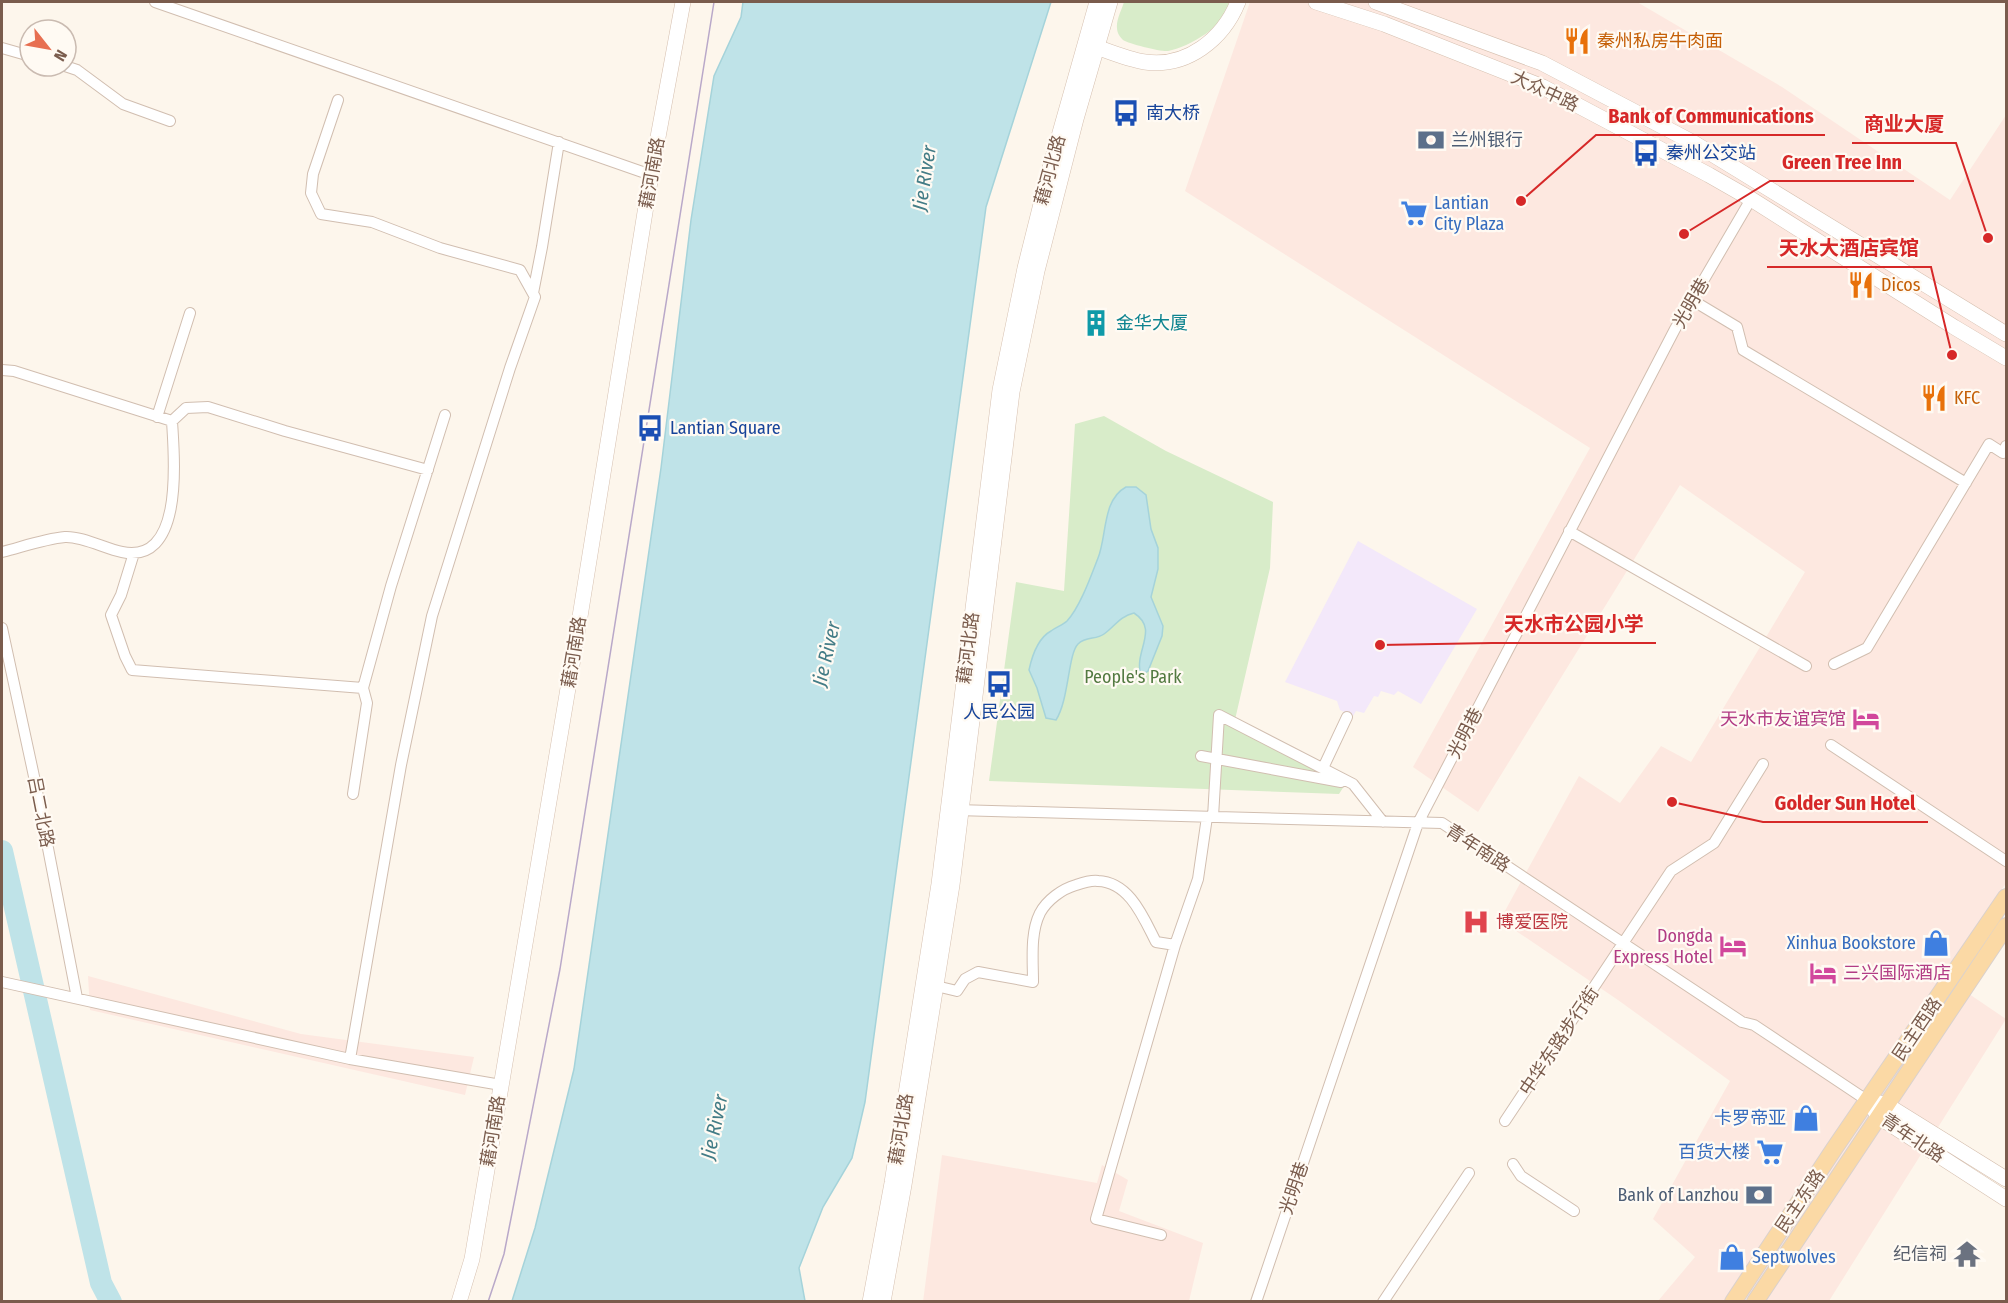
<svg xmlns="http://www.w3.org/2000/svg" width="2008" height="1303" viewBox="0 0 2008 1303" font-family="'Fira Sans Condensed','Noto Sans SC',sans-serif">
<rect width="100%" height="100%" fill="#fdf6ec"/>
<path fill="#fde8e0" d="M1250,2h387l145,85 168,113 56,-85v768l-62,94 62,42 -177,282h-171l37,-44 -42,-38 77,-138 -112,-81 -118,-80 79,-144 41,27 41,-57 30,16 114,-190 -125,-87 -202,327 -65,-45 177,-319 -405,-257z
M88,976l213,58 173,23 -9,38 -375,-85z
M942,1155l155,28 5,-18 26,15 -9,31 84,32 -14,58 -266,1z"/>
<path fill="#f3e8fa" d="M1358,541l119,68 -56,95 -23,-13 -4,4 -13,-4 -3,6 -4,-1 -10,17 -8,-2 -3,5 -13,-6 -3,-9 -52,-19z"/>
<path fill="#d8ecc9" d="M1124,2h105c-1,23 -40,45 -61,49 -6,1 -39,-7 -45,-11 -3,-3 -6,-7 -6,-12 -1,-8 5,-19 7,-26z
M1104,416l62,35 107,51 -3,66 -36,156 112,59 -7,11 -350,-13 27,-199 48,9 11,-167z"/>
<path fill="#bfe3e8" stroke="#a5d3da" stroke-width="1.5" d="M743,2h308l-65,205 -121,895 -13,56 -29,49 -24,61 6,33h-293l23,-73 39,-159 87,-601 30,-248 23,-144 27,-59z
M1126,487h10l10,8 5,34 7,19v21l-7,28 12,29 -1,10 -14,35 -7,5c-8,-25 19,-46 -7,-63 -14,3 -19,13 -30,21 -8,6 -18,2 -26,10 -10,10 -9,56 -22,76l-10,-2 -9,-30 -8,-18c3,-14 9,-32 22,-39 5,-4 12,-6 16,-10 13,-14 24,-45 31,-63 9,-22 4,-58 28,-71z"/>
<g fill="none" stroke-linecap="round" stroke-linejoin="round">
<path stroke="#bfe3e8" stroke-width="22" d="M2,851l99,432 10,19"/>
<defs>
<path id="street" d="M155,2l496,173
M2,48l28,8
M65,66l12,4 46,34 47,17
M338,100l-25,74 -2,19 10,21 51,8 68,26 80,22 15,27 -25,71 -78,248 -31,149 -51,294
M533,293l9,-46 17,-105
M1692,300l45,27 6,23 223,133
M2,370l12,1 158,50 14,-13 22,-1 77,24 143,39
M157,417l33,-104
M1569,531l237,135
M2,552c20,-5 42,-13 63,-15 17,-1 41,12 57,15 63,13 52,-96 50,-131
M134,553l-13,42 -10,20 14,41 7,14 231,18
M2,628l33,153 42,217
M1834,664l33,-16 122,-204 14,9 3,-7
M1831,745l175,116
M1201,756l140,26
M1323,768l24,-51
M353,794l14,-91 -4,-15 28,-102 54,-171
M956,810l486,13 300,199 12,3 114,76
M1213,817l6,-102 134,69 30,38
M1175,945l23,-66 9,-62
M2,982l348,77 151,26
M936,986l21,5 8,-12 13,-7 55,10c0,-22 -3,-49 7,-69 7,-13 22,-24 36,-28 6,-2 16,-5 22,-4 32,1 46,38 58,61l19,3 -79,274 65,16
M1505,1121l166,-250 43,-28 49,-79
M1513,1164l8,12 53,35
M1256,1302l162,-479 257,-494 76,-130
M1383,1302l86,-129"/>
<path id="secondary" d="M1316,2l68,22 159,63 166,88 42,24 203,128 52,31
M1376,2l166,61 152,80 312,191
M1088,44c18,6 38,15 57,18 42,6 78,-23 93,-60
M1868,1101l11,16 127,82
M1875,1102l12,3 119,74
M459,1302l13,-43 106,-630 73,-454 32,-173
M870,1302l22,-119 47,-299 61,-494 25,-122 25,-100 47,-166
M883,1302l21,-117 48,-300 60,-493 25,-121 39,-152 34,-117"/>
<path id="primary" d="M1733,1302l101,-153 172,-252
M1755,1302l251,-376"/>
</defs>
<use href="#street" stroke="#d1beb0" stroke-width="12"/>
<use href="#secondary" stroke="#d6c0b0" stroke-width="16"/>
<use href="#primary" stroke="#dad1cd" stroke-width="18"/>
<use href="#street" stroke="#fff" stroke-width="10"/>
<use href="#secondary" stroke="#fff" stroke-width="15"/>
<use href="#primary" stroke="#fbd9a5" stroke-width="16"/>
<path stroke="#b9a8c9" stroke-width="1.5" d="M488,1302l16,-48 56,-285 154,-967"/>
</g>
<defs>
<symbol id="restaurant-bare" viewBox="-9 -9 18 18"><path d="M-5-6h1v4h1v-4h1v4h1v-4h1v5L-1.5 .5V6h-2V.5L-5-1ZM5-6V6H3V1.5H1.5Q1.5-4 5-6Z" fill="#e8710a" stroke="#fffaf3" stroke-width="2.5" paint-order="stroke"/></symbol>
<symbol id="bus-bare" viewBox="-9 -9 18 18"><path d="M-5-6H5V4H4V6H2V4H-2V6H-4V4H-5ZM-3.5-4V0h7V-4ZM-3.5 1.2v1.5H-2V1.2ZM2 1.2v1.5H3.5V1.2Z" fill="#1a4fb4" stroke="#fffaf3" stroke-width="2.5" paint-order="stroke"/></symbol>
<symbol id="bank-bare" viewBox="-9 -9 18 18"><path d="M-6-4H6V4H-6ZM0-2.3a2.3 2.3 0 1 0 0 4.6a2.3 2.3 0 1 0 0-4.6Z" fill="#5c6f8a" stroke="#fffaf3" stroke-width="2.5" paint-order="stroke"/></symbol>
<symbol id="supermarket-bare" viewBox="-9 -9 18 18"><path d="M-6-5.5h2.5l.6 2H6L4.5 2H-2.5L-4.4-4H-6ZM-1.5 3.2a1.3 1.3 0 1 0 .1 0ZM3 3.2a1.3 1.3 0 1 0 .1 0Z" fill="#3f7fe0" stroke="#fffaf3" stroke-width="2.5" paint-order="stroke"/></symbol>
<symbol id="building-bare" viewBox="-9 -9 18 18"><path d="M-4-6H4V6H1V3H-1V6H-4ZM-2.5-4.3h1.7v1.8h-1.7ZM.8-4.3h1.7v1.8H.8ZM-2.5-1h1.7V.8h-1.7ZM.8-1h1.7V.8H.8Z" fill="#0f9aa8" stroke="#fffaf3" stroke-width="2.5" paint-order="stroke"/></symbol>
<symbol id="hotel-bare" viewBox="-9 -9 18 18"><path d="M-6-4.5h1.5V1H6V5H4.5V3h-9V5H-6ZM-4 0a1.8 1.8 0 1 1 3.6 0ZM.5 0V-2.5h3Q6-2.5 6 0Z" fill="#d1479c" stroke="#fffaf3" stroke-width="2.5" paint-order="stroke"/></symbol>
<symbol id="hospital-bare" viewBox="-9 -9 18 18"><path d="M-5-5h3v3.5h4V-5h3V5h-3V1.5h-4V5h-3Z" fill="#e0444e" stroke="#fffaf3" stroke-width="2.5" paint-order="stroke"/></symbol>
<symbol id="shop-bare" viewBox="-9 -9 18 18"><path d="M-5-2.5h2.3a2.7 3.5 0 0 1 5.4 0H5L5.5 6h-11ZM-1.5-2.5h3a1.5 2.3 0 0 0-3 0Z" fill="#3f7fe0" stroke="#fffaf3" stroke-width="2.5" paint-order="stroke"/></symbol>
<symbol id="temple-bare" viewBox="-9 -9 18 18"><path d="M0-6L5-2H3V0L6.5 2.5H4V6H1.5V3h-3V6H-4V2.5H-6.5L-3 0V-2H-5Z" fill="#6b7280" stroke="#fffaf3" stroke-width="2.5" paint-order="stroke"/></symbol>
</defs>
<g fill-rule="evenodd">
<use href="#restaurant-bare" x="1558" y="22" width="38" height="38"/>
<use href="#bus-bare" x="1107" y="94" width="38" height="38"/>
<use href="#bank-bare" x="1412" y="121" width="38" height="38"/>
<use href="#bus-bare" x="1627" y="134" width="38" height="38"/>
<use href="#supermarket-bare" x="1395" y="194" width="38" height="38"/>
<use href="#restaurant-bare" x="1842" y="266" width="38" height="38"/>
<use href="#building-bare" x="1077" y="304" width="38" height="38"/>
<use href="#restaurant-bare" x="1915" y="379" width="38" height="38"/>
<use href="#bus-bare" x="631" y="409" width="38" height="38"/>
<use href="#bus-bare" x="980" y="665" width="38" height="38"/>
<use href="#hotel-bare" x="1847" y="700" width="38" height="38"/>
<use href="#hospital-bare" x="1457" y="903" width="38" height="38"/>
<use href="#shop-bare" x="1917" y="924" width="38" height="38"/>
<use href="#hotel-bare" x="1714" y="927" width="38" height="38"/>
<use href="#hotel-bare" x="1804" y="954" width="38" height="38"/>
<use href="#shop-bare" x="1787" y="1099" width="38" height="38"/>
<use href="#supermarket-bare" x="1751" y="1133" width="38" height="38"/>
<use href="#bank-bare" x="1740" y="1176" width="38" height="38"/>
<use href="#temple-bare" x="1948" y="1235" width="38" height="38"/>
<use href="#shop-bare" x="1713" y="1238" width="38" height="38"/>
</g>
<g text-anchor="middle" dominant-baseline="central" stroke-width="4.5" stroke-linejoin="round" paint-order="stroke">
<g font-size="18" fill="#c56008" stroke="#fffaf3" text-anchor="start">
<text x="1597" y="41">秦州私房牛肉面</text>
<text x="1881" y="285">Dicos</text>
<text x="1954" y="398">KFC</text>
</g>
<g font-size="18" fill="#7a5c4d" stroke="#fffaf3">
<text transform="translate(1545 91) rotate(25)">大众中路</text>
<text transform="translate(1050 170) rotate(-75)">藉河北路</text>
<text transform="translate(652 173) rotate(-80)">藉河南路</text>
<text transform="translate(1691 303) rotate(-60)">光明巷</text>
<text transform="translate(968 648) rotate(-83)">藉河北路</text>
<text transform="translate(574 652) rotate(-81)">藉河南路</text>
<text transform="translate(1465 733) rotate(-63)">光明巷</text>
<text transform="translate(41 812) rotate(79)">吕二北路</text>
<text transform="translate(1478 848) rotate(33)">青年南路</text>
<text transform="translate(1917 1029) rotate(-56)">民主西路</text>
<text transform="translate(1559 1041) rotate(-56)">中华东路步行街</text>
<text transform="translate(901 1129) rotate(-81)">藉河北路</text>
<text transform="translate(493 1131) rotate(-81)">藉河南路</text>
<text transform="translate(1913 1138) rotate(34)">青年北路</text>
<text transform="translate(1294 1188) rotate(-71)">光明巷</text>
<text transform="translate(1800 1201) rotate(-56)">民主东路</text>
</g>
<g font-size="18" fill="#164399" stroke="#fffaf3" text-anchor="start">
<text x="1146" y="113">南大桥</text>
<text x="1666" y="153">秦州公交站</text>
<text x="670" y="428">Lantian Square</text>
<text x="999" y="712" text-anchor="middle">人民公园</text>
</g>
<g font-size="18" fill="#4e5e75" stroke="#fffaf3" text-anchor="start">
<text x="1451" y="140">兰州银行</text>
<text x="1739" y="1195" text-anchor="end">Bank of Lanzhou</text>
</g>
<g font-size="18" fill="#366cbe" stroke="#fffaf3" text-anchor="end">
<text x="1434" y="203" text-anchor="start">Lantian<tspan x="1434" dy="21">City Plaza</tspan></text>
<text x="1916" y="943">Xinhua Bookstore</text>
<text x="1786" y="1118">卡罗帝亚</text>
<text x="1750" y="1152">百货大楼</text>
<text x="1752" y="1257" text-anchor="start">Septwolves</text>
</g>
<g font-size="18" fill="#0d838f" stroke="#fffaf3" text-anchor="start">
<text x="1116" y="323">金华大厦</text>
</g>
<g font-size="18" fill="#537a41" stroke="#fffaf3">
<text x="1133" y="677">People's Park</text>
</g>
<g font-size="18" fill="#b23c85" stroke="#fffaf3" text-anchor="end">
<text x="1846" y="719">天水市友谊宾馆</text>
<text x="1713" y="936">Dongda<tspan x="1713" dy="21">Express Hotel</tspan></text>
<text x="1843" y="973" text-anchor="start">三兴国际酒店</text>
</g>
<g font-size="18" fill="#be3a42" stroke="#fffaf3" text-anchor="start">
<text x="1496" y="922">博爱医院</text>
</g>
<g font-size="18" fill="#5b616d" stroke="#fffaf3" text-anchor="end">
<text x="1947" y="1254">纪信祠</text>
</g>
<g font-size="20" font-style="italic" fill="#437c86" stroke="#fffaf3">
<text transform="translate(924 178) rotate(-81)">Jie River</text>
<text transform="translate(826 654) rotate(-77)">Jie River</text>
<text transform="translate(714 1127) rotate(-78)">Jie River</text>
</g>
</g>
<path fill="none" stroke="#d62828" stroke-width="2" d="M1521 201L1596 135H1825M1988 238L1956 143H1852M1684 234L1770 181H1914M1952 355L1931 267H1767M1380 645L1492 643H1656M1672 802L1763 822H1928"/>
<g fill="#d62828" stroke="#fffaf3" stroke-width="2">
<circle cx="1521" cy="201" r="6"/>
<circle cx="1988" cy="238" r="6"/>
<circle cx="1684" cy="234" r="6"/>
<circle cx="1952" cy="355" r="6"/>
<circle cx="1380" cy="645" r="6"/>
<circle cx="1672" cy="802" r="6"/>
</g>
<g font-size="20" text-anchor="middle" font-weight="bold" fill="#d62828" stroke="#fffaf3" stroke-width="4.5" stroke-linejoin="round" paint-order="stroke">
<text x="1711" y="123">Bank of Communications</text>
<text x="1904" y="131">商业大厦</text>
<text x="1842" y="169">Green Tree Inn</text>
<text x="1849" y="255">天水大酒店宾馆</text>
<text x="1574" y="631">天水市公园小学</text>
<text x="1845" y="810">Golder Sun Hotel</text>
</g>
<rect width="2008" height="1303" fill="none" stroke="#7a5c4d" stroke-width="6"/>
<g transform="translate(48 48) rotate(121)"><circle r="28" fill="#fffaf3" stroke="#cabbb1" stroke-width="1.5"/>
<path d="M0-4.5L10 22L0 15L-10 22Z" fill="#e76f51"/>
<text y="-9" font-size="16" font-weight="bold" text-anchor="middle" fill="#7a5c4d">N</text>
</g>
</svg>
